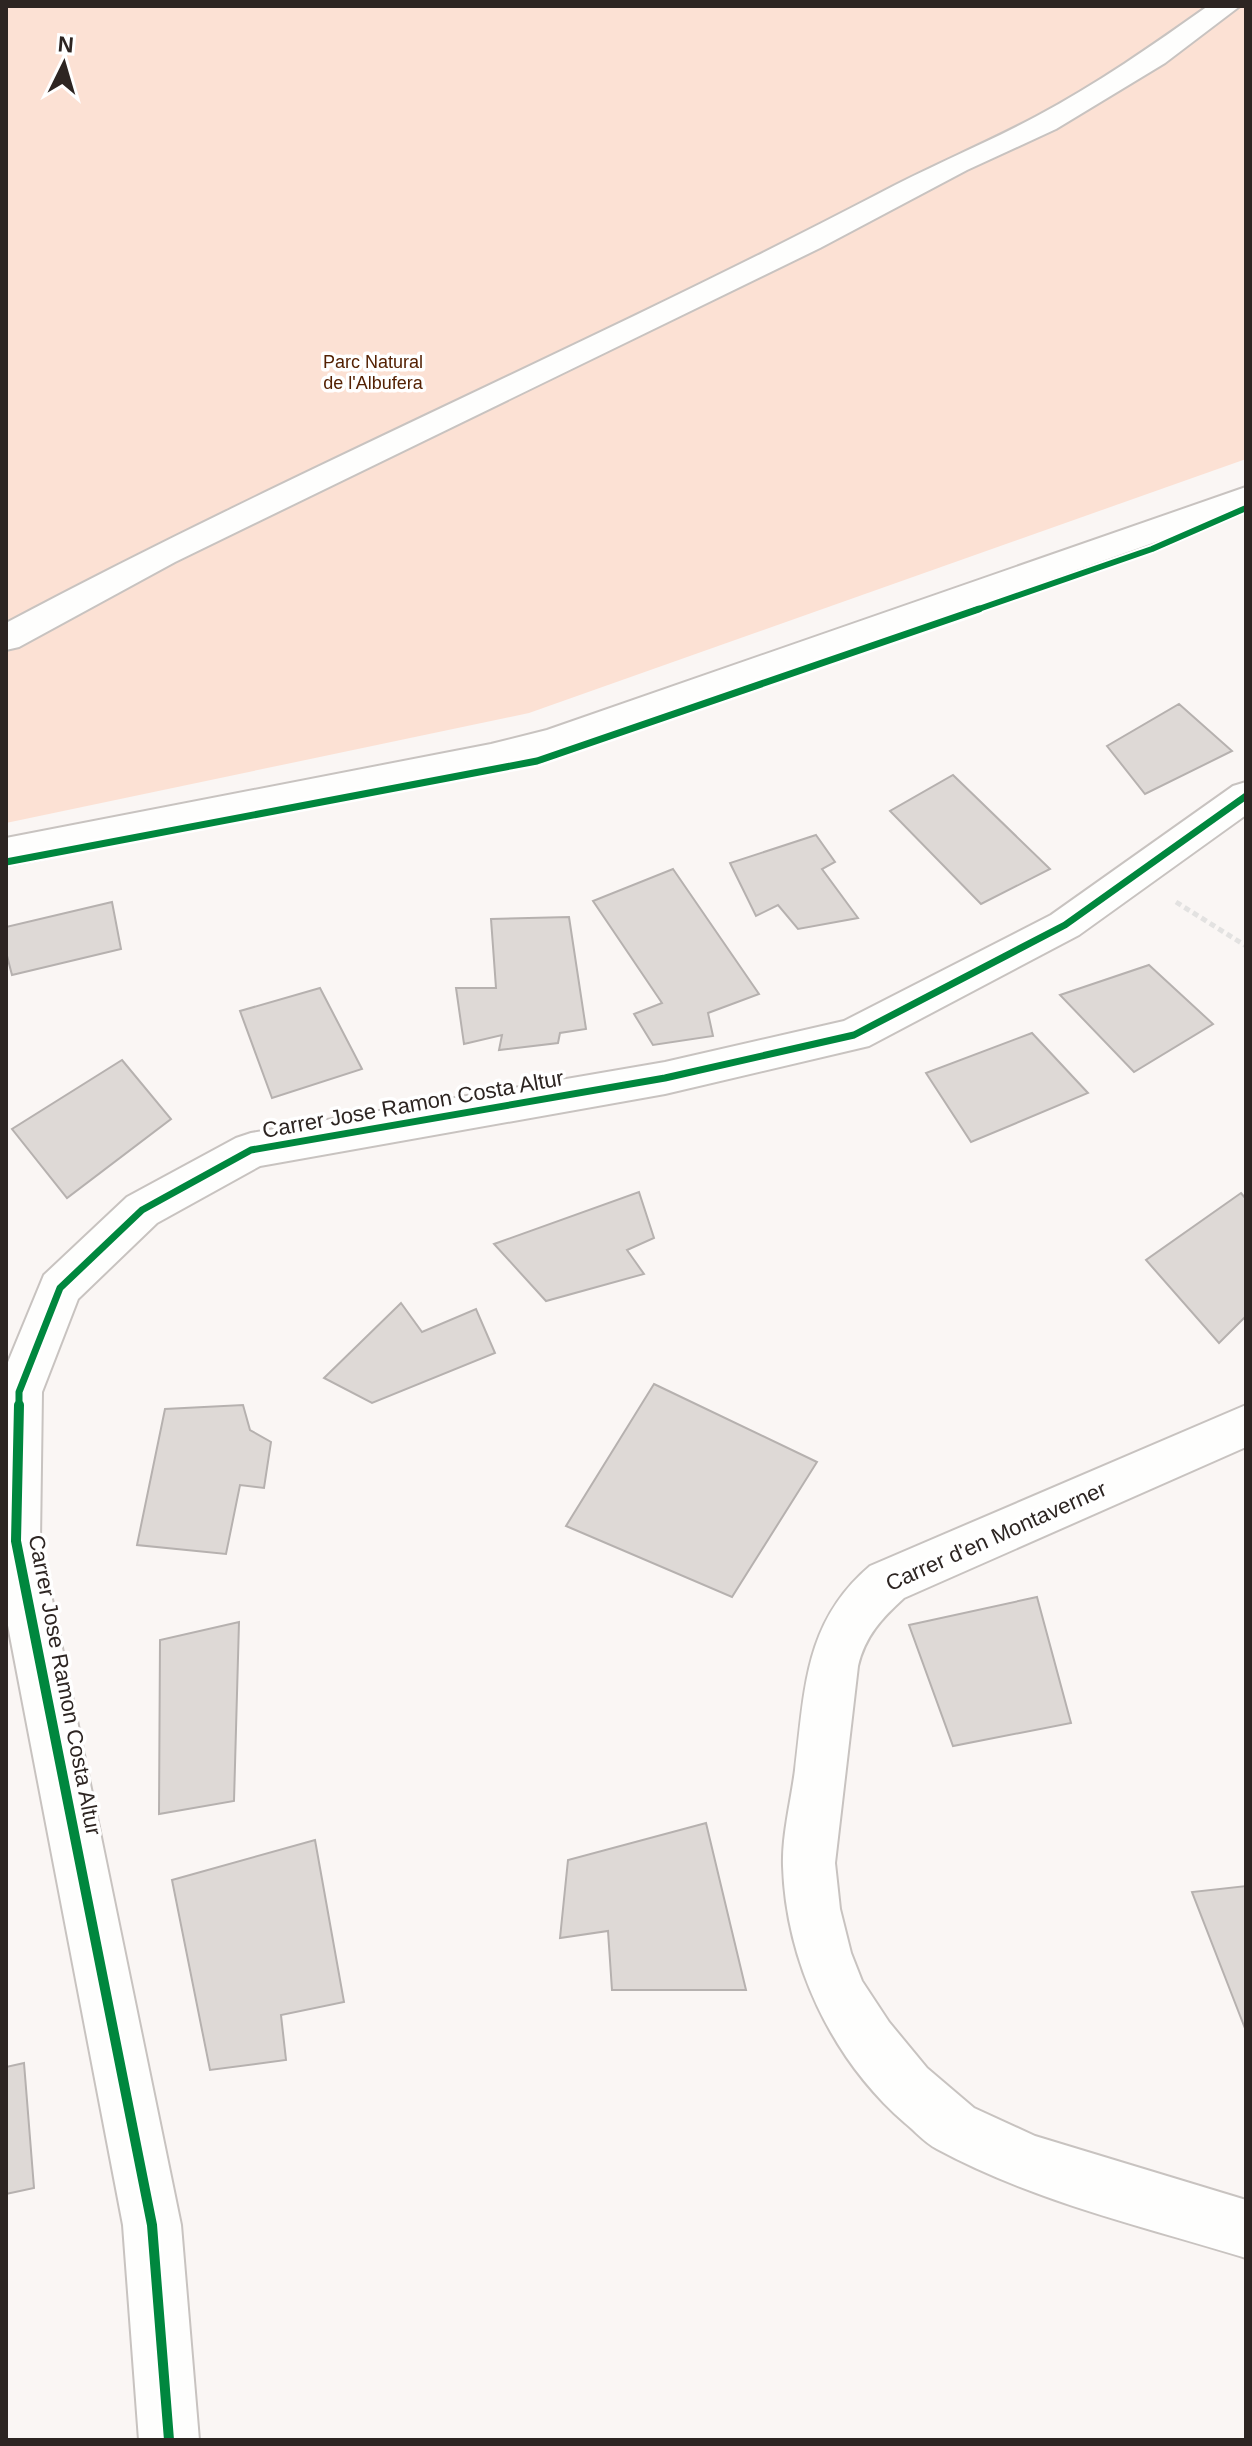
<svg xmlns="http://www.w3.org/2000/svg" width="1252" height="2446" viewBox="0 0 1252 2446" font-family="Arial,sans-serif">
<rect width="100%" height="100%" fill="#faf6f4"/>
<path fill="#fce1d4" d="M6,6h1240v453l-717,254 -523,110z"/>
<path fill="#ded9d6" stroke="#b6b1af" stroke-width="2" d="M1179,704l53,47 -87,43 -38,-48z
M953,775l97,94 -69,35 -91,-93z
M816,835l19,27 -13,7 36,49 -60,11 -20,-24 -22,11 -26,-53z
M673,869l86,125 -51,19 5,23 -60,9 -19,-31 28,-11 -69,-102z
M112,902l9,47 -109,26 -6,-23v-25z
M569,917l17,112 -26,4 -2,10 -59,7 3,-15 -38,9 -8,-56h40l-5,-69z
M1149,965l64,59 -79,48 -74,-77z
M320,988l42,81 -90,29 -32,-87z
M1032,1033l56,60 -117,49 -45,-69z
M122,1060l49,59 -104,79 -55,-69z
M639,1192l15,46 -27,12 17,24 -98,27 -52,-57z
M1241,1193l5,6v117l-27,27 -73,-83z
M401,1303l21,29 54,-23 19,44 -123,50 -48,-25z
M654,1384l163,78 -85,135 -166,-71z
M243,1405l7,25 21,12 -7,46 -24,-3 -14,69 -89,-9 28,-136z
M1037,1597l34,126 -118,23 -44,-121z
M239,1622l-5,179 -75,13 1,-174z
M706,1823l40,167h-134l-4,-59 -48,7 8,-78z
M315,1840l29,162 -63,13 5,45 -76,10 -38,-190z
M1246,1886v145l-54,-139z
M24,2063l10,125 -28,6v-127z"/>
<g fill="none" stroke-linecap="round" stroke-linejoin="round">
<defs>
<path id="minor" d="M1246,782v33l-167,120 -210,111 -204,48 -405,72 -103,57 -79,76 -36,93 -2,149 141,684 18,215h-60l-16,-215 -117,-610v-248l38,-92 83,-78 109,-59 15,-5 414,-71 179,-41 207,-106 182,-129z
M1246,1405v42l-342,151c-22,20 -39,38 -46,68l-23,197 5,46 11,44 11,28 27,41 38,46 47,40 61,28 211,64v58c-104,-32 -213,-57 -309,-109 -12,-6 -22,-18 -32,-26 -73,-63 -119,-161 -122,-257 -1,-31 8,-65 12,-96 10,-80 9,-148 75,-204z"/>
<path id="tertiary" d="M1246,487v23l-678,240 -77,20 -485,96v-28l485,-94 56,-14z"/>
<path id="secondary" d="M1208,6h32l-75,57 -109,66 -89,41 -147,78 -645,314 -156,85 -13,3v-27c286,-152 585,-279 872,-429 52,-28 107,-50 159,-78 60,-32 116,-71 171,-110z"/>
</defs>
<use href="#minor" stroke="#c8c3c0" stroke-width="4"/>
<use href="#tertiary" stroke="#c8c3c0" stroke-width="4"/>
<use href="#secondary" stroke="#c8c3c0" stroke-width="4"/>
<path stroke="#e3e2e1" stroke-width="5" stroke-dasharray="6 4" stroke-linecap="butt" d="M1176,902l70,44"/>
<use href="#minor" fill="#fefefd" fill-rule="evenodd"/>
<use href="#tertiary" fill="#fefefd" fill-rule="evenodd"/>
<use href="#secondary" fill="#fefefd" fill-rule="evenodd"/>
<defs>
<path id="cycleway-far2" d="M973,611l179,-62 94,-41"/>
<path id="cycleway-far1" d="M6,862l531,-101 442,-152
M19,1407v-15l41,-104 82,-78 109,-60 414,-72 189,-43 211,-110 181,-129"/>
<path id="cycleway" d="M19,1405l-3,136 136,684 17,215"/>
</defs>
<use href="#cycleway-far2" stroke="#fff" stroke-width="10"/>
<use href="#cycleway-far1" stroke="#fff" stroke-width="12"/>
<use href="#cycleway" stroke="#fff" stroke-width="15"/>
<use href="#cycleway-far2" stroke="#00873e" stroke-width="6"/>
<use href="#cycleway-far1" stroke="#00873e" stroke-width="7"/>
<use href="#cycleway" stroke="#00873e" stroke-width="10"/>
</g>
<g text-anchor="middle" dominant-baseline="central" stroke-width="7" stroke-linejoin="round" paint-order="stroke">
<g font-size="18" fill="#542103" stroke="#fff">
<text x="373" y="362">Parc Natural<tspan x="373" dy="21">de l'Albufera</tspan></text>
</g>
<g font-size="22" fill="#2d2522" stroke="#fff">
<text transform="translate(413 1104) rotate(-10)">Carrer Jose Ramon Costa Altur</text>
<text transform="translate(996 1536) rotate(-24)">Carrer d'en Montaverner</text>
<text transform="translate(65 1685) rotate(79)">Carrer Jose Ramon Costa Altur</text>
</g>
</g>
<rect width="1252" height="2446" fill="none" stroke="#2d2522" stroke-width="16"/>
<g transform="translate(64 64) rotate(5)" stroke="#ffffff" stroke-width="6" paint-order="stroke">
<path d="M0-6L14 30L0 20L-14 30Z" fill="#2d2522"/>
<text y="-12" font-size="22" font-weight="bold" text-anchor="middle" fill="#2d2522">N</text>
</g>
</svg>
